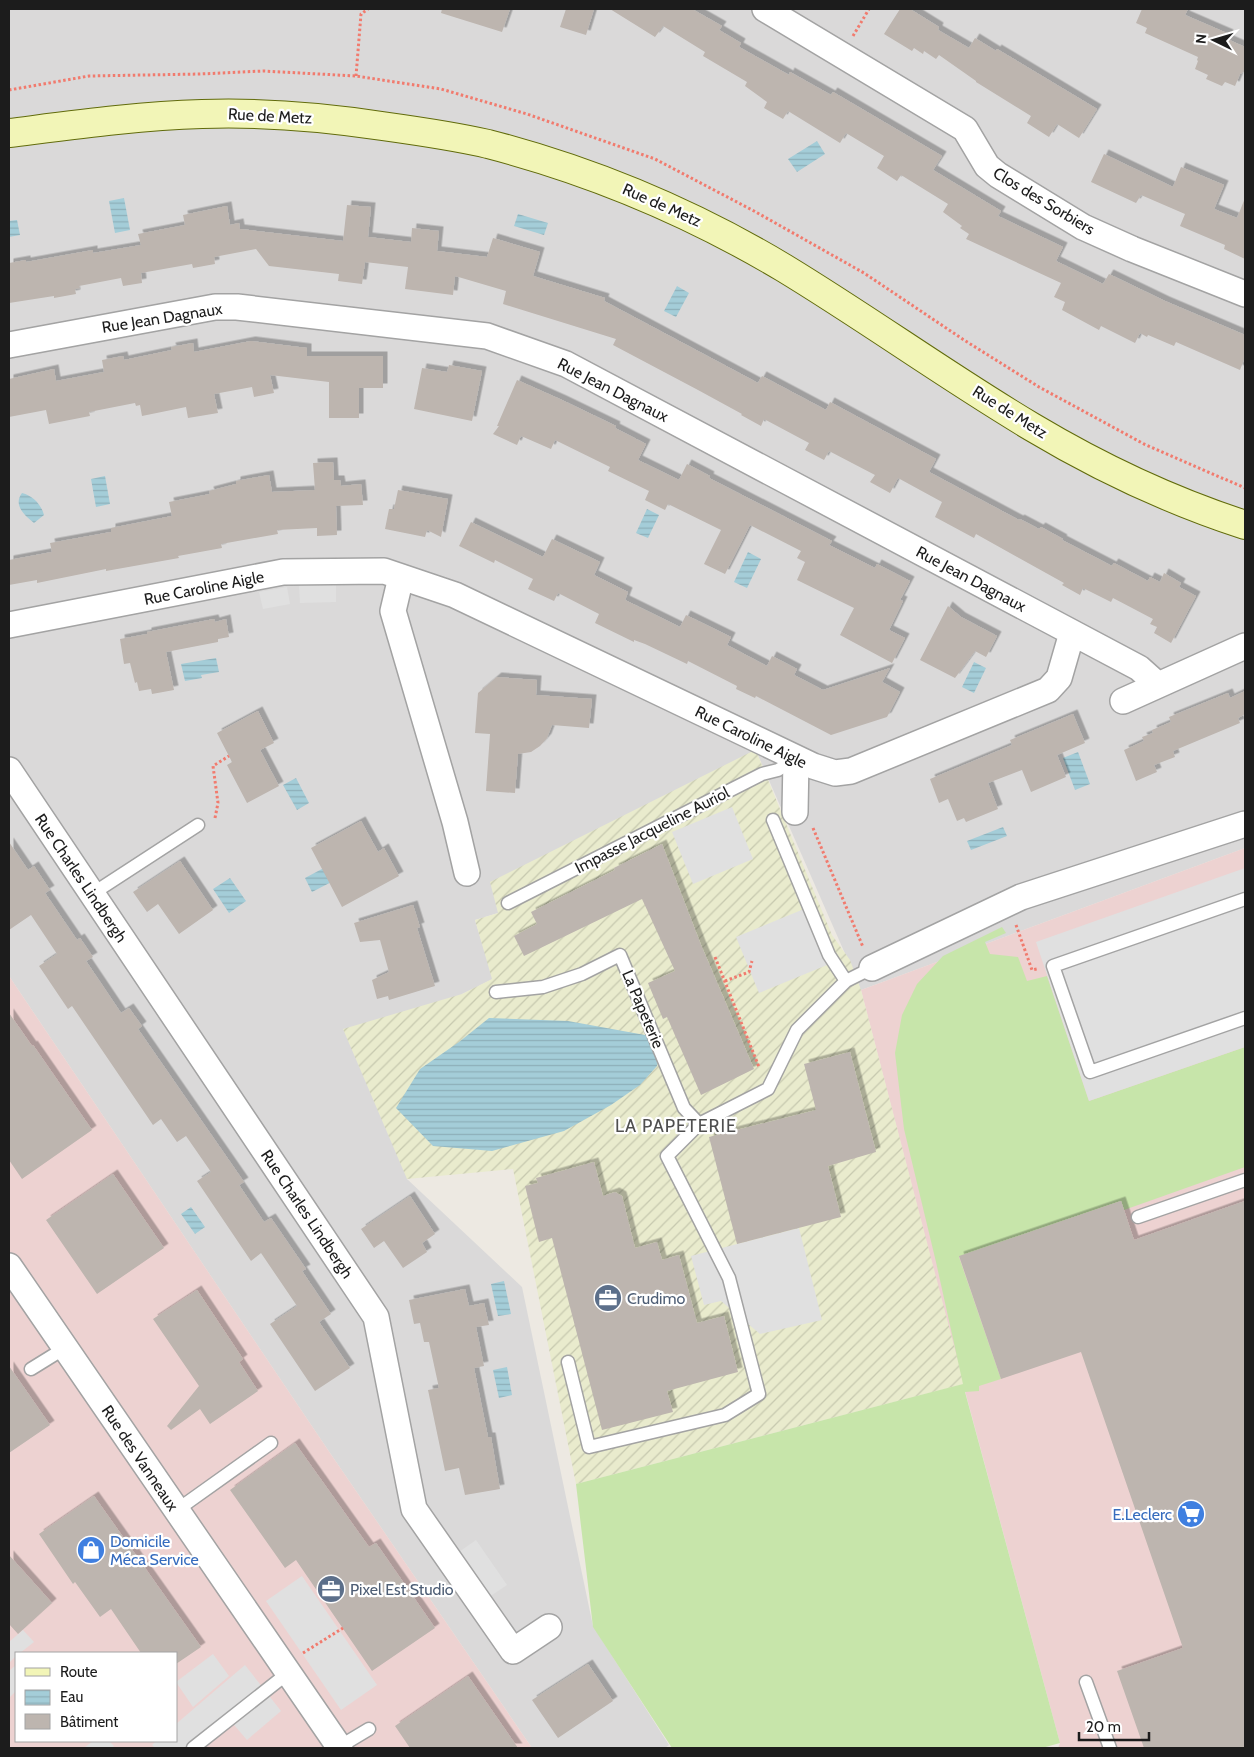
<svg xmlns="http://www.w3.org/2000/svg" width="1254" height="1757" viewBox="0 0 1254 1757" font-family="Cabin,sans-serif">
<defs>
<pattern id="farmland-furrows" width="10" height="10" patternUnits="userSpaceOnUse" patternTransform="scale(1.25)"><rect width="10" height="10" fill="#e9ebcd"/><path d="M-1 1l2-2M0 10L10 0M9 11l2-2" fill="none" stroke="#c7c9af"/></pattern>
<pattern id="water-rules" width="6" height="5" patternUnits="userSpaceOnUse" patternTransform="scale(1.25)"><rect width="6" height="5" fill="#a4cdd8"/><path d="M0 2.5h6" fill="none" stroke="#8dafb9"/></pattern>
<filter id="shadow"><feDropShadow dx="4.5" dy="-4.5" stdDeviation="0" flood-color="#0004"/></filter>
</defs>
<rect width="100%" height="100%" fill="#ede9e2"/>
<path fill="#dad9d9" d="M9,9h1236v839l-384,142 -104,-237 -4,-2 -255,162 -23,7 18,59 -31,15 -55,185 115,108 71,339 76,119 -4,3h-133l-202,-295 -321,-477z"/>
<path fill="#edd2d1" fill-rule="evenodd" d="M1245,848v900h-187l2,-5 -95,-352 -104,-401z
M9,976l321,477 202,295h-523zM16,1653h160v88h-160z"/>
<path fill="url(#farmland-furrows)" d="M753,751l4,2 75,182 18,25 11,30 103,394 -388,100 -63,-315 -106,10 -64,-150 119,-35 30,-15 -17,-59 23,-7 -8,-31z"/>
<path fill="#c7e5aa" d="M1002,927l4,6 -21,9 5,12 28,3 9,24 20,-5 42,125 156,-54v120l-121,43 -3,-9 -162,56 42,122 -22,7v5l-14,1 95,351 -18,5h-370l-79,-121 -17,-143 387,-100 -27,-122 -32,-133 -9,-76 7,-38 15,-31 26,-28z"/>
<path fill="#e0e0e0" d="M336,584v18l-36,1 -1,-18z
M287,587l3,17 -27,5 -4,-17z
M732,807l21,52 -60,25 -21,-52z
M1245,868v179l-156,54 -53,-159z
M804,909l23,56 -68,28 -23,-56z
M799,1228l23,92 -62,14 -39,-33 -17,4 -13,-49z
M476,1540l31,45 -27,18 -31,-44z
M302,1576l75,109 -36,25 -75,-109z
M23,1630l11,12 -14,11h-4v3l-7,7v-21z
M213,1654l16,22 -36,31 -17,-25z
M16,1665v26l-7,7v-27z
M245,1665l36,46 -34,29 -18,-21 -36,29h-38l-3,-3 4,-4h20v-17z
M93,1741h16l5,5 -2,2h-28z"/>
<path fill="url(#water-rules)" d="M817,141l8,13 -28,18 -9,-13z
M124,198l6,32 -15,3 -6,-32z
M518,214l30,9 -4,12 -30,-9z
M17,220l3,15 -11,2v-16z
M677,286l12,7 -13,24 -12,-6z
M105,476l5,28 -14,3 -5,-28z
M22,493c11,3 19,11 22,22l-10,8c-10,-8 -21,-18 -12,-30z
M647,509l12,6 -11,23 -12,-5z
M748,552l13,7 -14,29 -13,-6z
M216,658l3,14 -18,3 1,3 -17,3 -4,-17z
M974,662l12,6 -12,25 -12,-6z
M1078,752l12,32 -15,6 -12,-32z
M296,778l13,25 -12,7 -14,-25z
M1003,827l4,9 -36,14 -4,-9z
M335,862l8,14 -31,16 -7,-14z
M230,878l16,23 -17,12 -16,-24z
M489,1018l79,3 77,14 16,7 1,3 -5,21 -17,19 -29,20 -47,26 -72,20 -59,-5 -37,-38 24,-39 39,-27z
M191,1207l14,20 -10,7 -14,-20z
M504,1281l7,33 -13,2 -7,-32z
M507,1367l5,28 -13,3 -6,-28z"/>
<path fill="#bdb5af" filter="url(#shadow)" d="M442,9h68l-8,23 -61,-19z
M566,9h28l-8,26 -26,-8z
M610,9h82l30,17 -3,4 22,13 -2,4 50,28 1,-3 41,23 2,-3 109,64 -9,14 68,41 -3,5 65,31 -7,14 47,23 6,-10 56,27 80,34v22l-5,13 -64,-28 -2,4 -26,-11 -1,2 -7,-4 -5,10 -34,-17 -2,4 -37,-20 3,-8 -11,-5 7,-14 -95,-44 3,-5 -9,-6 2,-2 -19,-14 5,-8 -47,-29 -4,6 -20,-13 7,-12 -38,-23 -6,10 -52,-32 -5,8 -19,-11 3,-6 -22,-16 2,-4 -44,-26 2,-4 -42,-26 -8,11z
M900,9h10l29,18 -1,3 31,18 6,-10 21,13 1,-2 100,60 -18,29 -22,-14 -8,13 -22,-14 4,-7 -55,-34v-1l-37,-26 -3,4 -12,-8 -1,3 -9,-6 -2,3 -28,-17z
M1142,9h46l-3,6 44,19 -2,5 18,8v24l-5,3 -5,12 -10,-4 -3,4 -16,-7 2,-4 -13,-6 3,-8 -1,-1 1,-3 -53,-24 2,-5 -11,-5z
M1104,154l69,33 8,-20 43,18 -10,24 23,9 8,-20v61l-21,-10 1,-4 -45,-19 5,-12 -44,-19 -5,8 -45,-21z
M347,205l24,2 -3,30 43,5 1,-14 27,3 -2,20 50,6 6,-19 47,14 -7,24 72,22 -1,3 154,82 4,-7 64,34 4,-8 106,57 -7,13 90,48 1,-1 19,10 2,-2 22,12 -1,1 50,26 2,-3 34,18 2,-4 10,5 4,-9 17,10 -2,4 17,9 -25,47 -17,-10 3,-6 -7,-3 3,-5 -40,-21 -2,4 -28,-14 -3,7 -18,-10 2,-2 -88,-49 -2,4 -39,-21 7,-15 -44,-24 -8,15 -20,-11 5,-7 -46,-24 -5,9 -19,-10 4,-7 -45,-24 -3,7 -20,-11 1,-1 -44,-24 -85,-45 3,-6 -113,-35 3,-13 -51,-15 -2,19 -48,-6 3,-22 -43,-5 -3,22 -24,-3 1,-7 -70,-8 -13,-17 -42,8 1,7 -22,4 -1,-4 -51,9 1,10 -19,3 -2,-8 -42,8 1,2 -5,1 1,5 -22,4v-2l-45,7v-40l17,-3v2l67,-12v3l48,-8 -3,-11 47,-9 -2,-10 44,-9 3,19 9,-2 1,6 103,12z
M251,341l56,7v8h76v32h-24v30h-30v-36l-59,-7 4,18 -20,4 -2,-10 -38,7 4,19 -30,5 -2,-11 -44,9 -2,-11 -4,1 -1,-3 -46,9 1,4 -41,8 -3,-14 -37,7v-38l45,-10 2,12 48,-9 -2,-12 21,-4 1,4 48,-10 -1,-3 22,-4 1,9z
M449,365l33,6 -10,50 -58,-12 8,-41 25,4z
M517,380l45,20 54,26 -1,2 31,16 -8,16 41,20 8,-16 23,12 -1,2 123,63 -3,4 46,23 2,-4 33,17 -10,19 3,1 -14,29 16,8 -13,25 -52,-28 14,-27 -57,-28 8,-18 -8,-4 4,-7 -51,-26 -25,49 -21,-10 17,-34 -53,-26 -3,6 -20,-10 4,-9 -41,-20 2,-4 -55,-27 -4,9 -30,-13 -4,9 -24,-11 6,-8h-2z
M333,462l1,18h6l1,6 20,-2 2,21 -27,1 1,29 -20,1v-8l-40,2 1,4 -57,10 1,4 -44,8 1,2 -73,13v-2l-69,14v-3l-28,5v-25l43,-8 -2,-9 61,-11v-4l61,-12 -3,-14 41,-8 -1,-3 27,-7v-3l33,-6 3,17 43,-2 -2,-27z
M398,490l50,9 -7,38 -14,-7 -2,7 -40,-8 4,-20h5z
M471,522l72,35 9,-18 48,23 -6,13 34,17 -3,8 55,27 6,-12 45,22 -4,8 40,21 5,-10 25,13 -3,6 29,15 67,-22 -8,14 18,10 -13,25 -56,18 -75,-39 -1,2 -19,-9 1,-3 -49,-25 -1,3 -42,-20 -11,-4v2l-39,-19 4,-9 -41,-21 -4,8 -26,-12 5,-10 -38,-19 -1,3 -35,-17z
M948,606l13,11 36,19 -11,21 -11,-6 -20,27 -35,-18z
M214,619l1,3 11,-3 3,18 -11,2v3l-52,10 8,38 -22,4 -1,-5 -12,2 -2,-9 -2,1 -5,-20 -6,1 -4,-25 27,-5v-2z
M497,677l40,3 -1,15 56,4 -3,29 -37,-3 -5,13 -7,8 -9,6 -13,2 -3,39 -29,-2 4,-57 -15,-1 3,-40z
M1245,691v23l-7,4 2,5 -67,28 2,6 -21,8 3,7 -21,9 -12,-31 20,-9 -2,-4 11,-4 -1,-3 19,-8 -2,-5 59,-24 2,5z
M258,711l16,32 -14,7 19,36 -32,17 -20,-38 5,-3 -15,-29z
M1073,714l12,29 -28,12 9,22 -35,15 -9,-22 -34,13 10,26 -32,13 -2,-4 -7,3 -9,-22 -9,4 -9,-24 82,-34 -2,-5z
M361,821l17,31 6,-4 15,28 -57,31 -31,-59z
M9,842l19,28 6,-4 16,24 -5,3 32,47 3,-2 13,19 -7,4 35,52 8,-5 13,18 -4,3 106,153 -5,3 25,37 7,-4 35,51 -4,2 29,43 -12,8 31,46 -35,23 -45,-67 27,-18 -36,-53 -10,8 -54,-80 14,-9 -25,-36 -9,6 -16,-23 -8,6 -81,-119 -4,3 -29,-43 18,-12 -26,-39 -22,15z
M662,844l39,101 53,124 -53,26 -34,-78 -4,2 -15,-36 27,-12 -33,-72 -118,57 -10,-20 23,-12 -6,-12 84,-42 -1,-2z
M180,861l33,49 -34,24 -21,-30 -11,8 -14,-20z
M413,905l7,22 -3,1 18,58 -46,14 -1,-4 -11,3 -5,-19 17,-8 -9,-32 -20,2 -6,-19z
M9,1013l23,33 1,-1 59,85 -70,49 -13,-19z
M850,1052l26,100 -48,14 13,51 -104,27 -28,-107 107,-27 -12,-46z
M594,1162l9,34 12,-4 7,4 13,52 22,-6 5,18 17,-5 18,68 27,-7 14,56 -71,19 6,21 -71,18 -50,-192 -13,4 -14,-56 13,-3 -2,-5z
M113,1174l51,74 -67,46 -51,-74z
M410,1196l25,38 -13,9 5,9 -24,16 -19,-27 -10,7 -13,-19z
M1121,1201l13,39 111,-39v547h-101l-27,-77 66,-23 -102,-296 -80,27 -42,-123z
M465,1289l4,17 15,-3 5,22 -13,2 8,39 -10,2 14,69h3l9,52 -35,6 -6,-27 -14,3 -17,-81 11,-2 -10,-46h-5l-4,-19 -6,1 -5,-24z
M197,1290l46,69 -4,3 19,29 -48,33 -10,-15 -29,21 -4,-4 32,-40 -46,-67z
M9,1366l41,59 -41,28z
M295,1443l74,104 7,-4 59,85 -63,43 -76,-111 -11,8 -55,-78z
M94,1496l107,151 -25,17v-11h-35l-30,-44 -11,8 -25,-35 -2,2 -34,-50z
M9,1555l43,48 -34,31 -9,-10z
M588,1664l25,37 -55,37 -26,-38z
M468,1676l50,72h-108l-15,-22z"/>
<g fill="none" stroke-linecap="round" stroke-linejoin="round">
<defs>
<path id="lane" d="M773,820l56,135 17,26
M92,894l106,-69
M1245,899l-192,67 37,106 155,-54
M508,903l254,-129 16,-4 18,-11
M496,992l47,-5 39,-13 38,-19 64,153 15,16
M1138,1217l107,-37
M568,1362l21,85 136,-32 34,-21 -30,-116 -62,-122 32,-32 69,-35 29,-59 49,-49 26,-13
M31,1369l34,-21
M177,1510l94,-67
M1086,1682l24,66
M339,1747l30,-18
M193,1748l95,-75"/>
<path id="street" d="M765,9l200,120 22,37 11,9 85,52 49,22 113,45
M9,345l206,-38h22l250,29 79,28 573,304 19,17
M401,577l-8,34 62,211 12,51
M9,625l274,-53 101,-1 71,24 358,171 22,7 16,-2 197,-81 11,-12 13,-45
M1123,701l122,-55
M9,770l367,547 38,192 99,142 36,-24
M795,812l1,-53
M872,968l149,-71 224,-73
M9,1266l331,482"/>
<path id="secondary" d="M9,133c64,-8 128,-17 193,-19 60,-2 121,3 180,12 36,5 72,10 106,18 104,27 204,69 296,124 84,51 164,109 248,159 67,40 139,74 213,98"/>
</defs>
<use href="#lane" stroke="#a3a3a3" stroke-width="15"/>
<use href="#street" stroke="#a3a3a3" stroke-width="28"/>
<use href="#secondary" stroke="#616b0b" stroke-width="30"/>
<path stroke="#f17b6e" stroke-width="3" stroke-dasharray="2.5 2.5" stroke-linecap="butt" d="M853,36l16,-27
M356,76l5,-62 7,-5
M9,90l80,-14 111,-2 63,-3 93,5 85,13 86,25 128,45 99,52 110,62 100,67 75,47 105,57 101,44
M215,818l3,-15 -5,-37 16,-10
M813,828l50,119
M1016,925l16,45 5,-1
M715,957l44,110
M725,981l24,-9 3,-11
M303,1653l40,-25"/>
<use href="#lane" stroke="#fff" stroke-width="12"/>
<use href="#street" stroke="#fff" stroke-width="25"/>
<use href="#secondary" stroke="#f2f5b7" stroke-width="28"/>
</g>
<defs>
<symbol id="office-disc" viewBox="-11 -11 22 22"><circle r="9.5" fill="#5c6f8a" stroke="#fff"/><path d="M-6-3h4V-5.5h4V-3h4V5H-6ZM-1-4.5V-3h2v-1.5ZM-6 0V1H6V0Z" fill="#fff"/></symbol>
<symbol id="supermarket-disc" viewBox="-11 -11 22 22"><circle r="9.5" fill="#3f7fe0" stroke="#fff"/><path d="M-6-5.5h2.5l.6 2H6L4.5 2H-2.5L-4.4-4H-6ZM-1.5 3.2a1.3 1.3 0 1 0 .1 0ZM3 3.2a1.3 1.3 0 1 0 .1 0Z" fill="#fff"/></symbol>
<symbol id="shop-disc" viewBox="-11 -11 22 22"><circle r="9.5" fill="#3f7fe0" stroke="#fff"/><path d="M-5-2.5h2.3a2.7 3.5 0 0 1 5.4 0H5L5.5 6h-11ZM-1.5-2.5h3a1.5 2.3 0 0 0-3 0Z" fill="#fff"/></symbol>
</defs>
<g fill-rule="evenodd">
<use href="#office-disc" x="592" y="1282" width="32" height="32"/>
<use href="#supermarket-disc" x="1175" y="1498" width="32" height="32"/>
<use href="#shop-disc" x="75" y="1534" width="32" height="32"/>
<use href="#office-disc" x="315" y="1573" width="32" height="32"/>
</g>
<g text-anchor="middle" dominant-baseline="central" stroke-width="4.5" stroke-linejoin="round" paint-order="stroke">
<g font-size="16" fill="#1c1c1c" stroke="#fff">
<text transform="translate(270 116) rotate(3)">Rue de Metz</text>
<text transform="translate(1044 201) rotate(31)">Clos des Sorbiers</text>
<text transform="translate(662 205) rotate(24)">Rue de Metz</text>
<text transform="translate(162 318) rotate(-9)">Rue Jean Dagnaux</text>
<text transform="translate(613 390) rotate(27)">Rue Jean Dagnaux</text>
<text transform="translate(1010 412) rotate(32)">Rue de Metz</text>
<text transform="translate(971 579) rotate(28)">Rue Jean Dagnaux</text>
<text transform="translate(204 588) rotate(-11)">Rue Caroline Aigle</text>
<text transform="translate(751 737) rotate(26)">Rue Caroline Aigle</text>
<text transform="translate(652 830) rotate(-27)">Impasse Jacqueline Auriol</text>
<text transform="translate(81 878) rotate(56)">Rue Charles Lindbergh</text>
<text transform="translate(643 1009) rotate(67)">La Papeterie</text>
<text transform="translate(307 1214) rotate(56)">Rue Charles Lindbergh</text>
<text transform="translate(140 1458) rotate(56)">Rue des Vanneaux</text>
</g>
<g font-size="16" fill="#4e5e75" stroke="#fff" text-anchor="start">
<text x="627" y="1298">Crudimo</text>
<text x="350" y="1589">Pixel Est Studio</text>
</g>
<g font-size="16" fill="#366cbe" stroke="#fff" text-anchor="end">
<text x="1172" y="1514">E.Leclerc</text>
<text x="110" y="1541" text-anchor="start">Domicile<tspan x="110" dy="18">Méca Service</tspan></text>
</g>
<g font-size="18" letter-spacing="1" fill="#4f4f4f" stroke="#fff">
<text x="676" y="1126">LA PAPETERIE</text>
</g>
</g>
<rect width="1254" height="1757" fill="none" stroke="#1c1c1c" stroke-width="20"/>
<rect x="15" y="1652" width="162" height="90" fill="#ffffff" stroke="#a4a4a4"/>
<rect x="25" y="1668" width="25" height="8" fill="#f2f5b7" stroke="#a4a4a4"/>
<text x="60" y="1677" font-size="15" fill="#1c1c1c">Route</text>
<rect x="25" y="1690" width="25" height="15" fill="url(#water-rules)" stroke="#a4a4a4"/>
<text x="60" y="1702" font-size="15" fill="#1c1c1c">Eau</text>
<rect x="25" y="1714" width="25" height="15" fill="#bdb5af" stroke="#a4a4a4"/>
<text x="60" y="1727" font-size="15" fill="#1c1c1c">Bâtiment</text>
<g transform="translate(1214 40) rotate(275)" stroke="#ffffff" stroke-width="4" paint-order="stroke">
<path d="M0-4L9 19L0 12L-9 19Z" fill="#1c1c1c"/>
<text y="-8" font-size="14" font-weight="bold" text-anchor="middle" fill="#1c1c1c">N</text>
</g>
<path d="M1079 1732v8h70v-8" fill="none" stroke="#1c1c1c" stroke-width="2.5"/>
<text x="1086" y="1732" font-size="15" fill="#1c1c1c" stroke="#ffffff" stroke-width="4" paint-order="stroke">20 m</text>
</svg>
